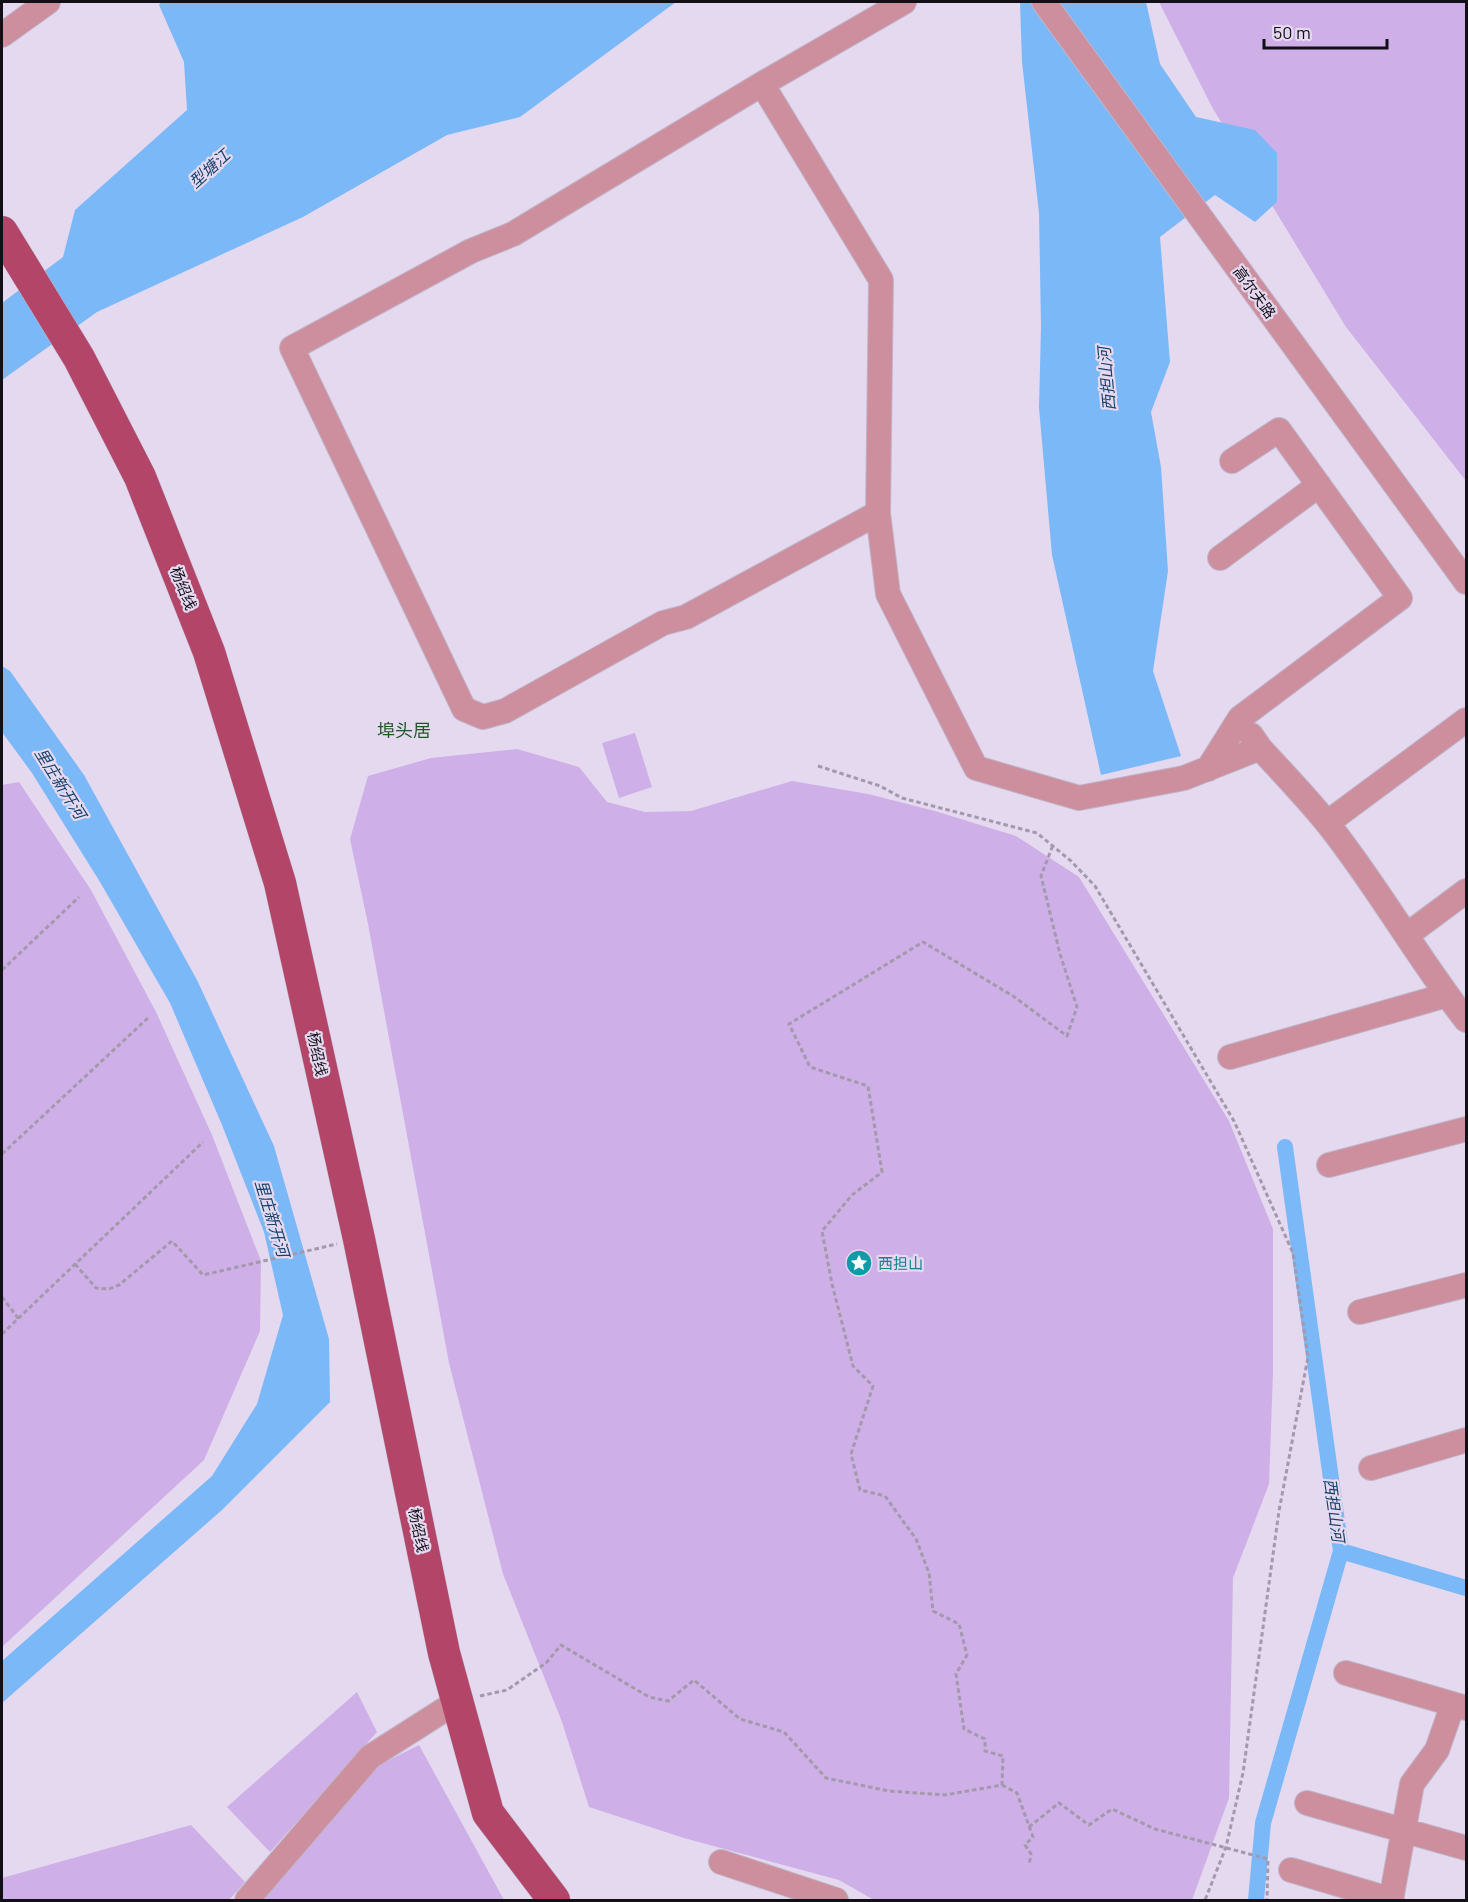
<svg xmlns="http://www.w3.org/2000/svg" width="1468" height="1902" viewBox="0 0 1468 1902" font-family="Barlow,'Noto Sans SC',sans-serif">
<rect width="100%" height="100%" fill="#e5d9f0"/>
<path fill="#ceafe7" d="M1159,2h307v479l-120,-154 -134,-220z
M635,733l17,54 -33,11 -17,-55z
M517,749l62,18 28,35 38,10 46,-1 101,-30 76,13 67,17 81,25 63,41 150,244 44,108v143l-4,112 -36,94 -4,220 -37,102h-318l-35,-20 -155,-42 -95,-31 -27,-85 -59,-148 -54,-211 -81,-439 -18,-85 18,-63 63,-18z
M19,782l72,108 65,122 56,123 49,126 -1,70 -56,129 -202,187v-862z
M357,1692l20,40 -107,120 -43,-45z
M419,1745l85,155h-242l115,-134z
M191,1825l54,57 -16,18h-227v-22z"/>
<path fill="#7bb8f8" d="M161,2h515l-156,115 -73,18 -144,82 -206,95 -95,68v-77l61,-46 12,-47 112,-100 -3,-48 -25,-57z
M1020,2h126l14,62 36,53 59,13 22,23v49l-22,20 -40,-27 -55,42 10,125 -19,50 10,55 7,104 -15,100 28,85 -80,19 -49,-220 -13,-147 2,-81 -2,-114 -17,-151z
M2,666l8,5 74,104 113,205 77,166 55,193 1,63 -108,108 -220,193v-42l210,-185 45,-72 26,-89 -19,-83 -42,-107 -52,-122 -70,-121 -68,-109 -30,-41z"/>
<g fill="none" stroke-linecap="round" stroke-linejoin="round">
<path stroke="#7bb8f8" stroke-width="16" d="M1341,1551l125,37
M1256,1900l7,-77 78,-272 -56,-404"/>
<defs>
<path id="minor" d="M1044,2l422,580
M2,35l46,-33
M762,84l119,196 -3,233 10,81 88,174 103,30 105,-20 76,-30
M878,513l-192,104 -23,6 -158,88 -22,6 -19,-8 -172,-361 179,-97 42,-17 249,-150 142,-82
M1220,558l99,-73
M1251,735l9,13c23,25 47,50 68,76 50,63 89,133 138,196
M1208,769l32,-51 160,-120 -121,-168 -47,31
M1327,823l139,-103
M1407,935l59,-44
M1230,1057l217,-62
M1329,1165l137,-36
M1360,1312l106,-27
M1371,1468l95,-28
M1346,1673l120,35
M1307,1803l159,45
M721,1862l115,38
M1291,1870l101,30
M247,1900l123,-143 88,-56
M1391,1900l21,-116 25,-34 16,-46"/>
<path id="major" d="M2,232l77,126 61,119 69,175 71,231 79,356 85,414 44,160 66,87"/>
</defs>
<use href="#minor" stroke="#bfb5c9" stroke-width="26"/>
<use href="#major" stroke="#bfb5c9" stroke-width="33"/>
<path stroke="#a399ab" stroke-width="3" stroke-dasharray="4.5 3" stroke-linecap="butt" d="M818,766l62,20 22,12 135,35 34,28 24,25 139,235 59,132 15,104 -29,154 -36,262 -17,74 -21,53
M2,970l77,-73
M2,1154l147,-137
M75,1264l21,24 13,1 10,-4 53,-44 31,34 134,-31
M2,1297l16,21
M2,1334l201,-192
M480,1696l27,-6 39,-27 15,-18 88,52 19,4 26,-21 46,39 44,13 42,46 63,13 56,4 57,-10 1,-29 -18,-5v-12l-21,-10 -8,-55 11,-19 -8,-31 -26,-13 -4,-38 -13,-34 -31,-43 -25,-6 -9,-36 22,-68 -20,-20 -21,-82 -10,-53 30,-36 30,-23 -14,-86 -58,-19 -21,-43 134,-82 90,54 54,40 10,-29 -17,-53 -19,-78 12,-31
M1002,1785l15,8 16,44 -8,8 6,9 -2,11
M1029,1827l30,-24 30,22 23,-16 43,20 113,30 -1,41"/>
<use href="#minor" stroke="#cd8f9e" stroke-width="24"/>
<use href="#major" stroke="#b34568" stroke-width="32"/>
</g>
<defs>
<symbol id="sight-disc" viewBox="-11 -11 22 22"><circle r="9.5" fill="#0f9aa8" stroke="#e5d9f0"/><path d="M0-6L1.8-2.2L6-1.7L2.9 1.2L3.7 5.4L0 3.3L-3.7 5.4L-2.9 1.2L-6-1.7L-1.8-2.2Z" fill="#fff"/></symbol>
</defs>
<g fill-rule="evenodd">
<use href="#sight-disc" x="844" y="1248" width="30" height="30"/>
</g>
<g text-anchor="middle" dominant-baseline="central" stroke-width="4.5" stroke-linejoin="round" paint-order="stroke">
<g font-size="15" fill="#130f16" stroke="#e5d9f0">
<text transform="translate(1255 292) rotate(54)">高尔夫路</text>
<text transform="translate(184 588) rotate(68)">杨绍线</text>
<text transform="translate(318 1054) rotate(78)">杨绍线</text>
<text transform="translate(419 1530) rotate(78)">杨绍线</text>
</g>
<g font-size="15" fill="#0d838f" stroke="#e5d9f0" text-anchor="start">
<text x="878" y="1263">西担山</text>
</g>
<g font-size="16" font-style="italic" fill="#16416a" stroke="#e5d9f0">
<text transform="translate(209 168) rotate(-42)">型塘江</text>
<text transform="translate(1106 379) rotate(-95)">西担山河</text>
<text transform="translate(61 783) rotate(58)">里庄新开河</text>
<text transform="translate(273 1218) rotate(73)">里庄新开河</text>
<text transform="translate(1335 1510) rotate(82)">西担山河</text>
</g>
<g font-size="18" fill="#1f5724" stroke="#e5d9f0">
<text x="404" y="730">埠头居</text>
</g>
</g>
<rect width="1468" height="1902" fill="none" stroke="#130f16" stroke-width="6"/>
<path d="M1264 39v9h123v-9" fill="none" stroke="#130f16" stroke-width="3"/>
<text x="1273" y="39" font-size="18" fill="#130f16" stroke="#e5d9f0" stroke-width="4.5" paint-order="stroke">50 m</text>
</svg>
